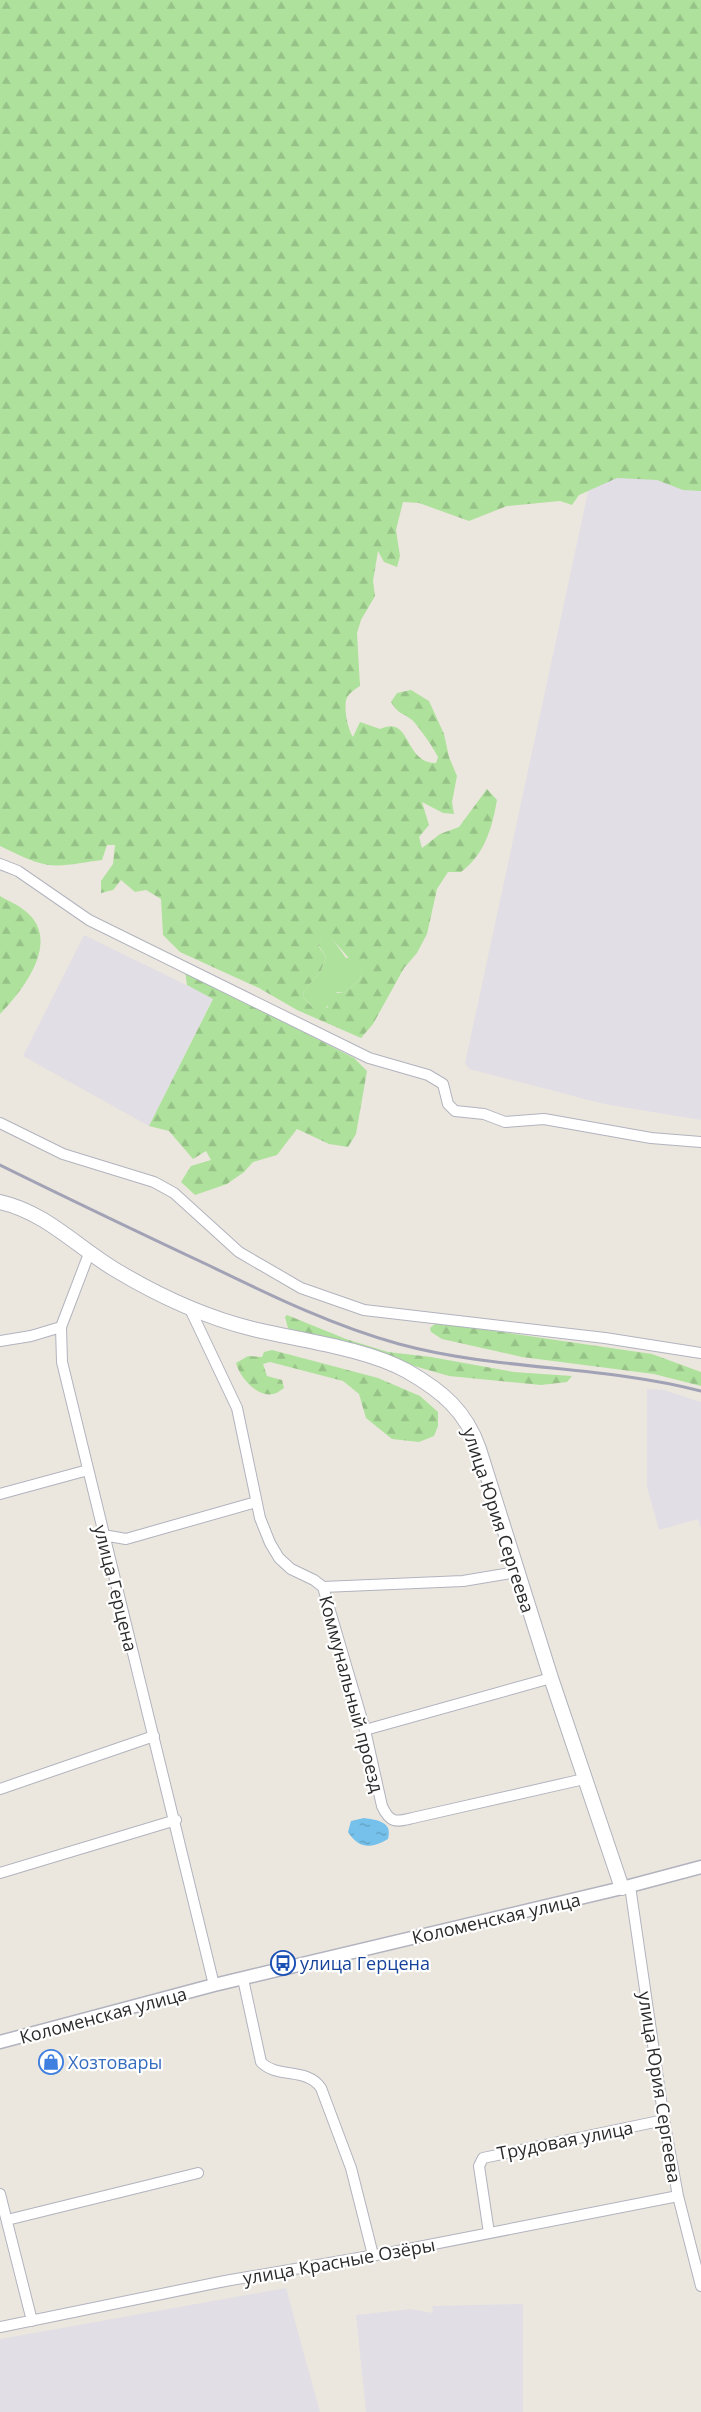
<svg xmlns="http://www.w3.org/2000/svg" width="701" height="2412" viewBox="0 0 701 2412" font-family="'Open Sans',sans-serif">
<defs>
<pattern id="forest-firs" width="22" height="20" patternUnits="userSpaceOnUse" patternTransform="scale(1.25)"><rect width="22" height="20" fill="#aee19c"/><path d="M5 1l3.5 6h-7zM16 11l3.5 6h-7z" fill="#96c187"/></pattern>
<pattern id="water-ripples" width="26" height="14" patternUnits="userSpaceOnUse" patternTransform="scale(1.25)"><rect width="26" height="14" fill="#75c1eb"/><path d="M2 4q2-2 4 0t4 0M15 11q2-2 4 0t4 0" fill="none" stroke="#609dbf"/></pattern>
</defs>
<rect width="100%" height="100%" fill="#ece7de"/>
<path fill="#e1dee5" d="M594,464l107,17v639l-97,-16 -135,-35 -4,-6z
M84,935l129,63 -64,128 -126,-70z
M647,1389l17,1 37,12v127l-3,-10 -39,11 -12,-43z
M286,2288l34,124h-320v-73z
M523,2304v108h-157l-10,-97 55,-6 22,4 -1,-7z"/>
<path fill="#aee19c" d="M321,936l13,5 12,17 19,-1 -5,22 -16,14 -7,-1c-11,20 -17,25 -34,5l1,-6 17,-20 5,-14 -7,-11z"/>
<path fill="url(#forest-firs)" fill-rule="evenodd" d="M0,0h701v491l-18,-1 -26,-10 -40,-2 -38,17 -7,10 -12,-4 -53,5 -38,15 -50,-18 -16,-1 -7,28 4,26 -3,11 -13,-5 -6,-11 -5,30 2,15 -14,24 -4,13 3,53c-6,4 -13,8 -14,15 -2,9 2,29 7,36l7,-15 20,7c32,-15 23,34 56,34l2,-6c-5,-10 -18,-29 -26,-37 -11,-9 -12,-4 -21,-18l6,-9 14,-3 18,11 15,33 5,23 8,19 -5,26 2,12 -11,-1 -21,-11 7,23 -10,12 3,11 18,-14 19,-7 28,-38 10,11c-5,28 -12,54 -36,72h-13l-11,17 -10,45 -10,19 -13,15 -31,56 -12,14 -64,-28 -38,-22 -79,-36 -17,-17 -2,-36 -15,-9 -11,2 -14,-12 -8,10 -12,3v-12l12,-17 2,-19h-8l-5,15c-17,2 -37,7 -54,5 -17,-3 -33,-12 -48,-19zM321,937l13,4 19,22 11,-5 -4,21 -16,14h-16v14c-12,5 -18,-1 -25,-10l1,-6 17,-20 5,-14 -7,-10z
M0,896c8,5 17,8 24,14 39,29 0,79 -24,104z
M185,971l169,87 13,13 -11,63 -8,13 -19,-3 -32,-15 -20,26 -24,7 -9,10 -17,12 -32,11 -14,-13 10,-16 20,-6 -5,-9 -13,8 -24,-28 -20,-5 64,-127 -26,-14z
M287,1315l59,24 42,13 43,5 83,15 58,4 -5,6 -26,3 -92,-9 -157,-45 -4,-3 -3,-11z
M435,1324h12l205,30 49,18v14l-47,-12 -132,-17 -80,-18 -11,-7 -1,-4z
M272,1350l106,28 42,18 18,16v14l-4,10 -15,6 -27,-3 -26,-21 -7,-24 -16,-13 -73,-19 -7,2 4,12 15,4 2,8c-3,2 -8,6 -11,6 -16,4 -34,-18 -37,-31l12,-7 14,1 2,-5z"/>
<path fill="url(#water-ripples)" d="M364,1818c14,2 29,4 24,21 -17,10 -29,10 -40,-7l3,-11z"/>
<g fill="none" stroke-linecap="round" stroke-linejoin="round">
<defs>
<path id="minor" d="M0,864l18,7 71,49 280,138 59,17 15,9 5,20 7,7 29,3 21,8 39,-3 107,19 50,4
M0,1123l63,31 91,28 20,11 65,59 62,36 63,22 241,28 96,15
M90,1251l-29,76 1,35 152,623
M190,1309l47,99 23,110 10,25 9,15 12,11 23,11 9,7 42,143 17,76c9,20 16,15 35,11l167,-38
M0,1341l31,-5 30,-9
M0,1494l88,-24
M103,1535l23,4 130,-37
M323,1587l140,-6 54,-9
M365,1730l186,-52
M0,1789l154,-53
M0,1873l176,-53
M630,1886l34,234 14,76 23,90
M243,1979l18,83c16,17 46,5 60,26l30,80 22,87
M0,2194l32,127
M7,2220l191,-47
M489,2233l-10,-67 4,-8 181,-38
M0,2327l225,-46 168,-29 285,-56"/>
<path id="tertiary" d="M0,2042l214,-57 408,-97 79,-21"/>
<path id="secondary" d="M0,1202c45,10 76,44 114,67 43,26 90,48 139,60 46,11 112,19 154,42 35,20 59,40 72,78l72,229 71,210"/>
</defs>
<use href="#minor" stroke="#b1b3be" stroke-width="12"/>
<use href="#tertiary" stroke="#b1b3be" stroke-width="15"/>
<use href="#secondary" stroke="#b1b3be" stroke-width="16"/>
<use href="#minor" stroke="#fff" stroke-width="10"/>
<use href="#tertiary" stroke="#fff" stroke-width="12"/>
<use href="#secondary" stroke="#fff" stroke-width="14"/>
<path stroke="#a1a2b5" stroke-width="3" d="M0,1165c69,34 138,67 208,100 62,30 125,61 191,79 99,27 203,21 302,47"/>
</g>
<defs>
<symbol id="bus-ring" viewBox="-11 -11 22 22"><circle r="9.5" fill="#fff" stroke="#1a4fb4" stroke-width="1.5"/><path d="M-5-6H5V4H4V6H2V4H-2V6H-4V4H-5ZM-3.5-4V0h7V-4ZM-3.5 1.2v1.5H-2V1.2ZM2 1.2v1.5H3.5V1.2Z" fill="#1a4fb4"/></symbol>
<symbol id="shop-ring" viewBox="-11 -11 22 22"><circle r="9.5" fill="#fff" stroke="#3f7fe0" stroke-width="1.5"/><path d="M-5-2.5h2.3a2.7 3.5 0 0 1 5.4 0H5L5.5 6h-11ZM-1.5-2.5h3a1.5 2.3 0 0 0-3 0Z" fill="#3f7fe0"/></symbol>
</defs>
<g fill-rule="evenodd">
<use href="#bus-ring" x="269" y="1949" width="28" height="28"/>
<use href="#shop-ring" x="37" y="2048" width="28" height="28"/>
</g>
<g text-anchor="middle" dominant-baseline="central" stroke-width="4.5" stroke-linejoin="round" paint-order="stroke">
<g font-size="18" fill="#2b2b2b" stroke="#fff">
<text transform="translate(499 1520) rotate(72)">улица Юрия Сергеева</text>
<text transform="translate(116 1588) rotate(76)">улица Герцена</text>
<text transform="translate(352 1694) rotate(75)">Коммунальный проезд</text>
<text transform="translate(496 1918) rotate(-13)">Коломенская улица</text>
<text transform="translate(103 2015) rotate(-15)">Коломенская улица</text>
<text transform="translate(660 2087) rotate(81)">улица Юрия Сергеева</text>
<text transform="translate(565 2140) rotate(-11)">Трудовая улица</text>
<text transform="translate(339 2261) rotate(-10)">улица Красные Озёры</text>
</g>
<g font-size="18" fill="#164399" stroke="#fff" text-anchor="start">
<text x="300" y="1963">улица Герцена</text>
</g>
<g font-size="18" fill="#366cbe" stroke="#fff" text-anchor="start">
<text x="68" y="2062">Хозтовары</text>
</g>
</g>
</svg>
